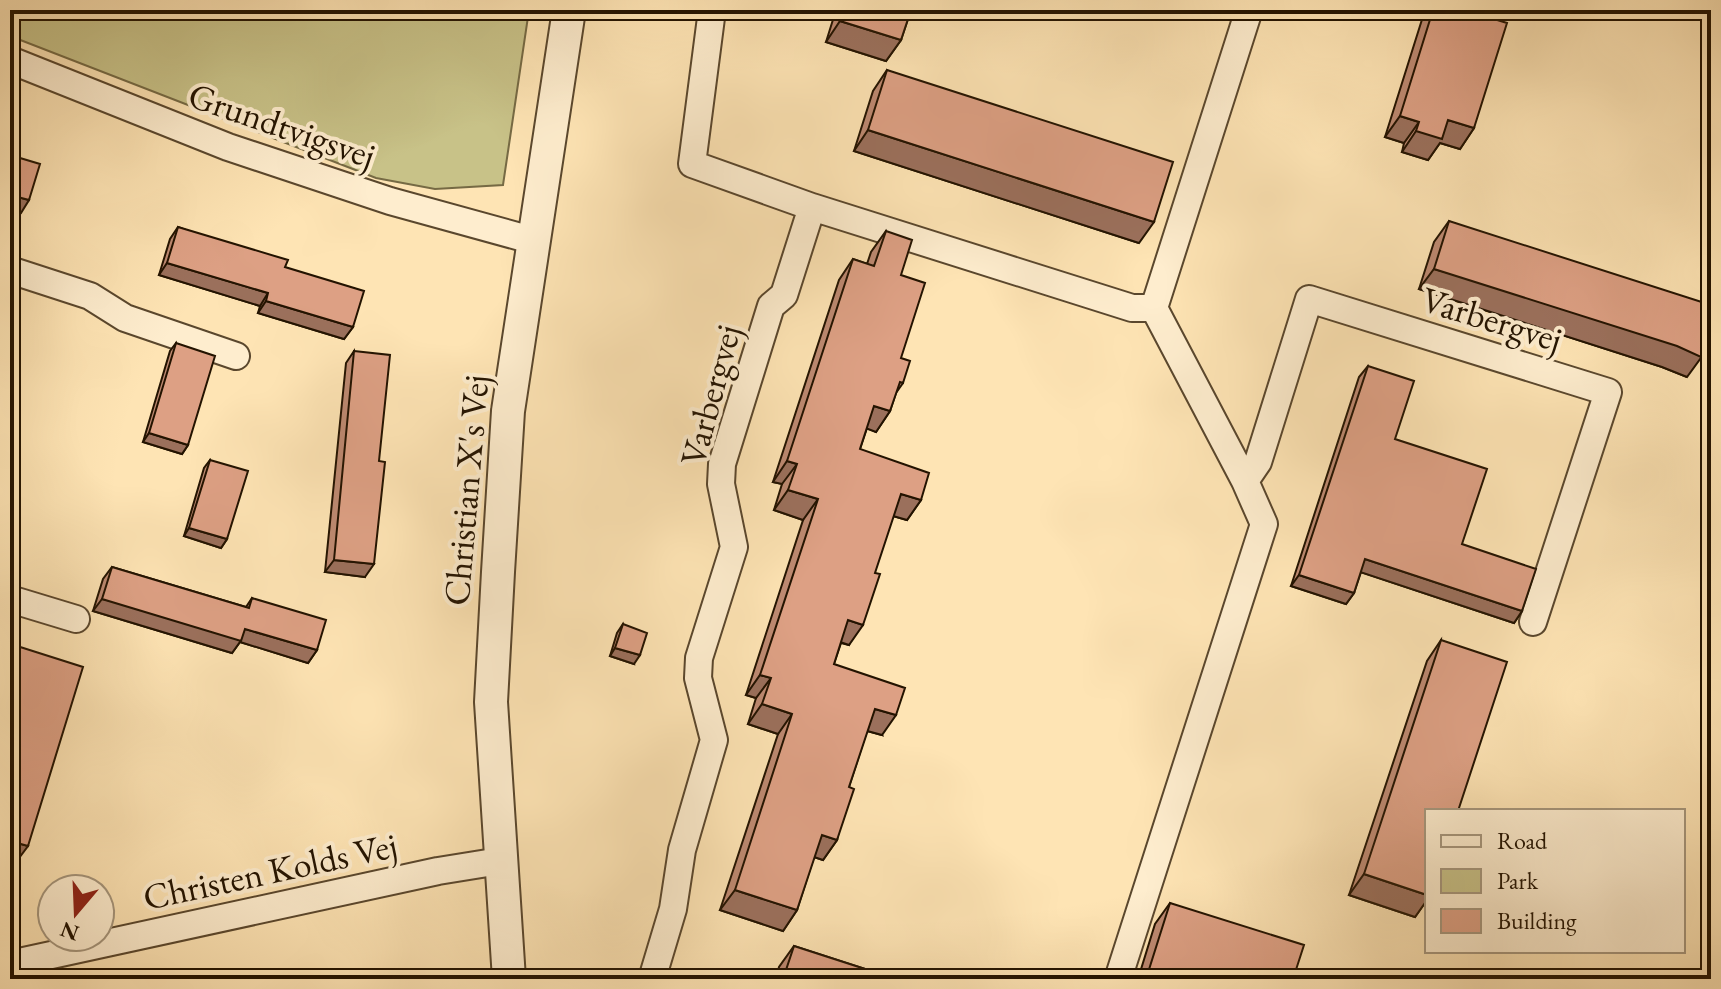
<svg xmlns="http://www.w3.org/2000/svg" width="1721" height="989" viewBox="0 0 1721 989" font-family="'EB Garamond',serif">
<rect width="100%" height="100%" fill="#fee4b4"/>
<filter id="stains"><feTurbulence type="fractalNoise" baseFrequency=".0025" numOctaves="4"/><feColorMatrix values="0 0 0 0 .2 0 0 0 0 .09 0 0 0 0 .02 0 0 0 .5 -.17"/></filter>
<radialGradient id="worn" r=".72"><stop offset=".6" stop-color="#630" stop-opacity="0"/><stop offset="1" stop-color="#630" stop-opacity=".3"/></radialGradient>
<path fill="#c8c288" stroke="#766a44" stroke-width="2" d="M10,10h519l-26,175 -68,4 -59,-11 -366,-142z"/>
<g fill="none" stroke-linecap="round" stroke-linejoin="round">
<defs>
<path id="minor" d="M712,10l-20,154 120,43 320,101h22
M10,60l218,87 162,54 145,40
M10,270l80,26 35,22 111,38
M1245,481l13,-19 51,-163 299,93 -75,230
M10,599l66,20
M10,964l428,-93 62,-10
M652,979l21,-70 9,-59 32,-110 -16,-62 1,-20 35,-111 -13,-63 1,-20 49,-158 13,-11 28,-88
M1118,979l146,-455 -19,-43 -91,-173 95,-298"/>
<path id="tertiary" d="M509,979l-18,-277 7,-130 10,-161 61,-401"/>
</defs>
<use href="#minor" stroke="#5a472d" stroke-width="30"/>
<use href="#tertiary" stroke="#5a472d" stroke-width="36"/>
<use href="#minor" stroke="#feedce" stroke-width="26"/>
<use href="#tertiary" stroke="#feedce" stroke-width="32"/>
</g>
<path fill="#be8a72" stroke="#231300" stroke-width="2" d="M836,10h75l-10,30 -15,21 -60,-19z
M1425,10h57l-1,5 -7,113 -14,21 -20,-6 -12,17 -26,-8 2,-9 -19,-6z
M887,70l252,173 -285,-92 19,-60z
M1449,221l238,156 -25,-10 -243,-78 15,-47z
M178,227l107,40 68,60 -9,12 -86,-26 2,-7 -101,-31 11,-36z
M886,231l15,44v83l2,25 -7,10 -6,18 -14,21 -9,-4 -7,21 61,51 -14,20 -14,-4 -44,129 -8,-2 -7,21 48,71 -15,-4 -18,56 -12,53 -14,20 -9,-3 -17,53 -14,21 -63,-21 58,-176 -30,-10 8,-26 -10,-3 57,-175 -29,-10 8,-26 -9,-2 66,-202 14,-21 14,5 4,-12z
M176,343l12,102 -6,9 -39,-12 27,-91z
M354,351l11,226 -40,-5 21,-209z
M1368,366l27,73 67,105 60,67 -8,12 -153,-51 -7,21 -8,11 -55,-18 68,-209z
M210,460l17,79 -6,9 -37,-12 20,-68z
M112,567l134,40 6,-9 65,52 -9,13 -68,-21 -8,11 -139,-42 10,-32z
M623,624l11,40 -24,-8 7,-23z
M1441,640l-14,260 -12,17 -66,-22 78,-234z
M17,646l2,212 -9,-3v-198z
M1170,903l123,76h-155l17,-55z
M794,946l102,33h-120l3,-12z"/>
<path fill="#9b705c" stroke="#231300" stroke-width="2" d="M840,21l61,19 -15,21 -60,-19z
M1400,116l19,6 -15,21 -19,-6z
M1448,120l26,8 -14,21 -20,-6 -12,17 -26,-8 14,-21z
M868,130l286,92 -15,21 -285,-92z
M10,195l19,5 -8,13 -11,-4z
M167,263l101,30 -8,13 -101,-31z
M1434,269l277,75 -24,33 -25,-10 -243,-78z
M266,301l87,26 -9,12 -86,-26z
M874,406l16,5 -14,21 -16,-6z
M149,433l39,12 -6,9 -39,-12z
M787,461l10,3 -15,20 -9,-2z
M788,490l30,9 -15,21 -29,-10z
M901,494l20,6 -14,20 -21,-6z
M189,528l38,11 -6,9 -37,-12z
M1365,559l157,52 -8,12 -157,-52z
M334,560l40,4 -9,13 -40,-5z
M1299,575l55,18 -8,11 -55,-18z
M102,599l143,30 72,21 -9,13 -68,-21 -8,11 -139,-42z
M848,620l15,5 -14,20 -15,-5z
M615,648l25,7 -6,9 -24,-8z
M760,675l11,3 -15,20 -10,-3z
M762,704l30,10 -14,20 -30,-10z
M875,709l21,6 -14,20 -22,-6z
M822,835l15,5 -14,20 -15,-5z
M10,841l18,5 -9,12 -9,-3z
M1364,874l63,21v5l-12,17 -66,-22z
M735,890l62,20 -14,21 -63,-21z"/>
<path fill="#dda084" stroke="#231300" stroke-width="2" d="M844,10h67l-10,30 -61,-19z
M1433,10h49l-1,5 26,8 -33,105 -26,-8 -6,19 -26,-8 3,-9 -19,-6z
M887,70l286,92 -19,60 -286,-92z
M10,155l30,9 -11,36 -19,-5z
M1449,221l262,84v38l-10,14 -24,-11 -243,-77z
M178,227l110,33 -3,7 79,24 -11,36 -87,-26 2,-8 -101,-30z
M886,231l26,9 -11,35 24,8 -24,75 9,3 -7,22 -3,-1 -10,29 -16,-5 -14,43 69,24 -8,27 -20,-6 -26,79 5,1 -17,51 -15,-5 -14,44 71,24 -9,27 -21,-6 -26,78 5,2 -17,51 -15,-5 -25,75 -62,-20 57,-176 -30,-10 9,-26 -11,-3 58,-176 -30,-9 9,-26 -10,-3 66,-202 21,7z
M176,343l39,13 -27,89 -39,-12z
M354,351l36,4 -11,106 6,1 -11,102 -40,-4z
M1368,366l46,15 -19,58 92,30 -25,75 74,25 -14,42 -157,-52 -11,34 -55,-18z
M210,460l38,11 -21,68 -38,-11z
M112,567l137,41 3,-10 74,22 -9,30 -72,-21 -4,12 -139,-42z
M623,624l24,9 -7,22 -25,-7z
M1441,640l66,22 -49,149h-31v84l-63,-21z
M17,646l66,21 -55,179 -18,-5v-171z
M1170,903l134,42 -11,34h-147z
M794,946l102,33h-113z"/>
<g text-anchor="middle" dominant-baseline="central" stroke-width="8" stroke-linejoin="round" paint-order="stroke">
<g font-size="36" fill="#231300" stroke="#feedce">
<text transform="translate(282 125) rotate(19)">Grundtvigsvej</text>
<text transform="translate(1492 319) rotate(17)">Varbergvej</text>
<text transform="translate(710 395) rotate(-75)">Varbergvej</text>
<text transform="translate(466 490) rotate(-85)">Christian X's Vej</text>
<text transform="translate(270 871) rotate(-12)">Christen Kolds Vej</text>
</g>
</g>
<rect width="1721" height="989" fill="none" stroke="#fee4b4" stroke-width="40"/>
<rect x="12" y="12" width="1697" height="965" fill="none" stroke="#231300" stroke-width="4"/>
<rect x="20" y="20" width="1681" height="949" fill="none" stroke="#231300" stroke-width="2"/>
<rect x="1425" y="809" width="260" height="144" fill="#feedce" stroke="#a6967c" stroke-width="2"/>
<rect x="1441" y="835" width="40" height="12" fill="#feedce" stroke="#a6967c" stroke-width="2"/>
<text x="1497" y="849" font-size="24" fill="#231300">Road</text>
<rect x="1441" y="869" width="40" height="24" fill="#c8c288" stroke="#a6967c" stroke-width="2"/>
<text x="1497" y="889" font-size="24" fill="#231300">Park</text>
<rect x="1441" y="909" width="40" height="24" fill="#dda084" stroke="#a6967c" stroke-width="2"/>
<text x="1497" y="929" font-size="24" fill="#231300">Building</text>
<g transform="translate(76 913) rotate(199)"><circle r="38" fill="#feedce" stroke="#a6967c" stroke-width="2"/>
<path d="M0-6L14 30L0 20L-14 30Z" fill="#8f2418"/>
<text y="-12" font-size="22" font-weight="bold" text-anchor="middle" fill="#231300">N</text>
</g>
<rect width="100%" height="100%" filter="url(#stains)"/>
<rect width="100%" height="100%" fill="url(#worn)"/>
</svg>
